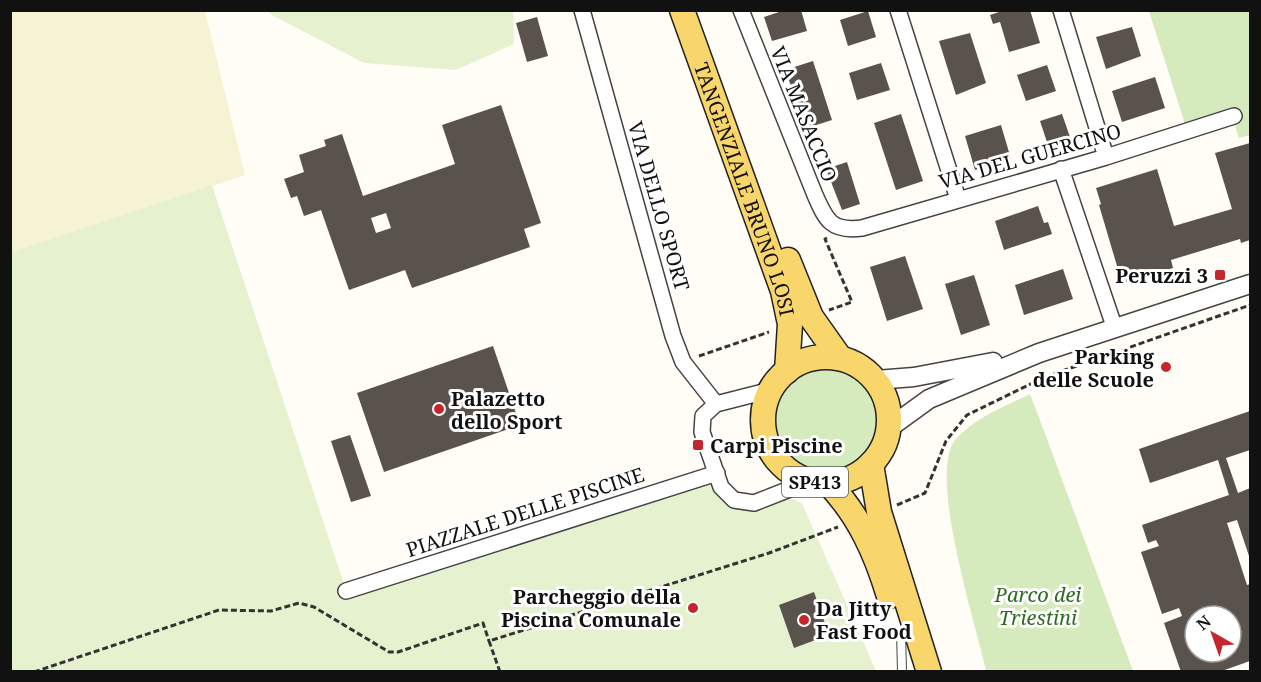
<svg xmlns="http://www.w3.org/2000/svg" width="1261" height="682" viewBox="0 0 1261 682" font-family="'Noto Serif',serif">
<rect width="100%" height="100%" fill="#fffdf5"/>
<path fill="#f6f3d4" d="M10,11h195l40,164 -234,78z"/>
<path fill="#d5ebbd" d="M1149,11h101v124l-11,3 -9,-28 -45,14z
M775 420a51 51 0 1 1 102 0a51 51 0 1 1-102 0Z
M1030,394l14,37 89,240h-147c-9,-44 -60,-199 -30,-232 20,-22 48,-32 74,-45z"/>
<path fill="#e6f2cf" d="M268,11h245l1,33 -58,26 -92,-7 -92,-48z
M212,185l134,405 367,-109 23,27 43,-15 23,10 74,168h-865l-1,-418z"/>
<path fill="#5a524d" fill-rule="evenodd" d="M785,10h16l6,21 -35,10 -8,-24z
M1005,10h25l10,33 -31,9 -9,-30 -7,2 -3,-9z
M868,11l8,26 -28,9 -8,-26z
M537,17l11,39 -21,6 -11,-39z
M1132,27l9,29 -35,13 -10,-32z
M970,33l16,50 -30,12 -17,-54z
M813,61l19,59 -25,8 -22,-58z
M881,63l9,27 -33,10 -8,-27z
M1047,65l9,26 -30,10 -9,-26z
M1155,77l10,31 -43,14 -10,-31z
M501,105l40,118 -17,6 6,18 -118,41 -7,-18 -56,20 -28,-80 -17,6 -7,-20 -6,2 -7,-19 20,-7 -5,-17 27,-9 -2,-6 18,-6 21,62 92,-32 -13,-39zM386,213l5,15 -15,5 -5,-15z
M901,114l22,67 -27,9 -22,-67z
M1062,114l8,23 -22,8 -8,-24z
M1001,125l10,34 -36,11 -10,-34z
M1250,143v97l-9,3 -1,-4 -69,21 2,8 -51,15 -23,-78 2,-1 -5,-16 61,-19 17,57 58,-17 -17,-56z
M847,162l13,42 -18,6 -16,-41z
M1038,206l6,17 4,-1 4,12 -48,16 -9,-29z
M905,256l18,53 -36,12 -17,-54z
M1063,269l10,30 -49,16 -9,-30z
M974,275l16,50 -29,10 -16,-51z
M493,346l27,79 -136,47 -27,-79z
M1250,411v39l-24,8 12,35 12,-5v71l-13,-39 -10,3 20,62 3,-1v77l-31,11h-38l-17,-49 18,-7 -3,-8 -17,6 -21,-62 18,-6 -3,-6 -8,3 -6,-18 87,-30 -11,-35 -68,23 -11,-34zM1195,616h36v36h-36z
M350,435l21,61 -20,6 -20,-61z
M814,592l15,43 -35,13 -15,-43z"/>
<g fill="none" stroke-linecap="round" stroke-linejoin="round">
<defs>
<path id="service" d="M901,632l1,40"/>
<path id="minor" d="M582,10l91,326 10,26 33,42
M741,10l74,185c11,25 16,37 47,33l244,-71 128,-41
M898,10l60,189
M1061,10l45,147
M1061,169l54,160
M771,390l-55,14 -13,12 -1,16 19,55 13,13 20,3 56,-22
M346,591l371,-118"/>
<path id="tertiary" d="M876,380l38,-3 79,-15
M889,428l40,-29 110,-46 211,-69"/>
<g id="primary">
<path id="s1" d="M682,10l101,281 7,33 -3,47"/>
<path d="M788,260l23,57 29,41"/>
<circle cx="826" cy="420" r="63"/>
<path d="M871,464l8,48 50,160"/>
<path d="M828,483c31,32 48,70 61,113"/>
</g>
</defs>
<use href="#service" stroke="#444" stroke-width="10"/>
<use href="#minor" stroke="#444" stroke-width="18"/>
<use href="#tertiary" stroke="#444" stroke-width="21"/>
<use href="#primary" stroke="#222" stroke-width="27"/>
<path stroke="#333" stroke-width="3" stroke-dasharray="6 3" stroke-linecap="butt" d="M827,238l-2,1 27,63 -23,8
M699,356l70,-24
M897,505l28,-12 21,-52 21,-26 78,-38 205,-72
M34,672l185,-62 52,1 28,-8 15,4 75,45h9l85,-29 6,18
M500,672l-11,-31 280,-88 69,-26"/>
<use href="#service" stroke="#fff" stroke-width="8"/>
<use href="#minor" stroke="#fff" stroke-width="15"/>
<use href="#tertiary" stroke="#fff" stroke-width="18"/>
<use href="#primary" stroke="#f9d66b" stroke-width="24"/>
</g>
<g fill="#c4262e" stroke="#fff" stroke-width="2">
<rect x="1214" y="269" width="12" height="12" rx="3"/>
<circle cx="1166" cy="367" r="6"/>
<circle cx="439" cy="409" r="6"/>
<rect x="692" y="439" width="12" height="12" rx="3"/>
<circle cx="693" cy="608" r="6"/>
<circle cx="804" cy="620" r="6"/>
</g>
<g text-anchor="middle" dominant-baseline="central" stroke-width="6" stroke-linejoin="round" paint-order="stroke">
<rect fill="#fff" stroke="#585858" stroke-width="1.5" x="782" y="467" width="66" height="30" rx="4.5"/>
<g font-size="18" font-weight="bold" fill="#111">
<text x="815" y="482">SP413</text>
</g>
<g font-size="20" fill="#111" stroke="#fff">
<text transform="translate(804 114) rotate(68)">VIA MASACCIO</text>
<text transform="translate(1030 156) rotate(-16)">VIA DEL GUERCINO</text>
<text stroke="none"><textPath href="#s1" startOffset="190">TANGENZIALE BRUNO LOSI</textPath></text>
<text transform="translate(659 206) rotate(74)">VIA DELLO SPORT</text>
<text transform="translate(525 512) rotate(-18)">PIAZZALE DELLE PISCINE</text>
</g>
<g font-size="20" font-weight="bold" fill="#111" stroke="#fff" text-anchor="end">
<text x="1208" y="275">Peruzzi 3</text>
<text x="1154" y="356">Parking<tspan x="1154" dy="23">delle Scuole</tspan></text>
<text x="451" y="398" text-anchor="start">Palazetto<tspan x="451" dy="23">dello Sport</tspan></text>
<text x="710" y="445" text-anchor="start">Carpi Piscine</text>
<text x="681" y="596">Parcheggio della<tspan x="681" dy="23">Piscina Comunale</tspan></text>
<text x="816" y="608" text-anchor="start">Da Jitty<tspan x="816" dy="23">Fast Food</tspan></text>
</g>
<g font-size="20" font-style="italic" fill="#2f6b1f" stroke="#fff">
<text x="1038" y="594">Parco dei<tspan x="1038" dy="23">Triestini</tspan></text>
</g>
</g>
<rect width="1261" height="682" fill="none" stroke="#111111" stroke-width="24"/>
<g transform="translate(1213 634) rotate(320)"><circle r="28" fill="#ffffff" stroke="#a0a0a0" stroke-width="1.5"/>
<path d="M0-4.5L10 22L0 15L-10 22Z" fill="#c4262e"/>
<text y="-9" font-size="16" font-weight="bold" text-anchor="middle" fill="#111111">N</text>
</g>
</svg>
